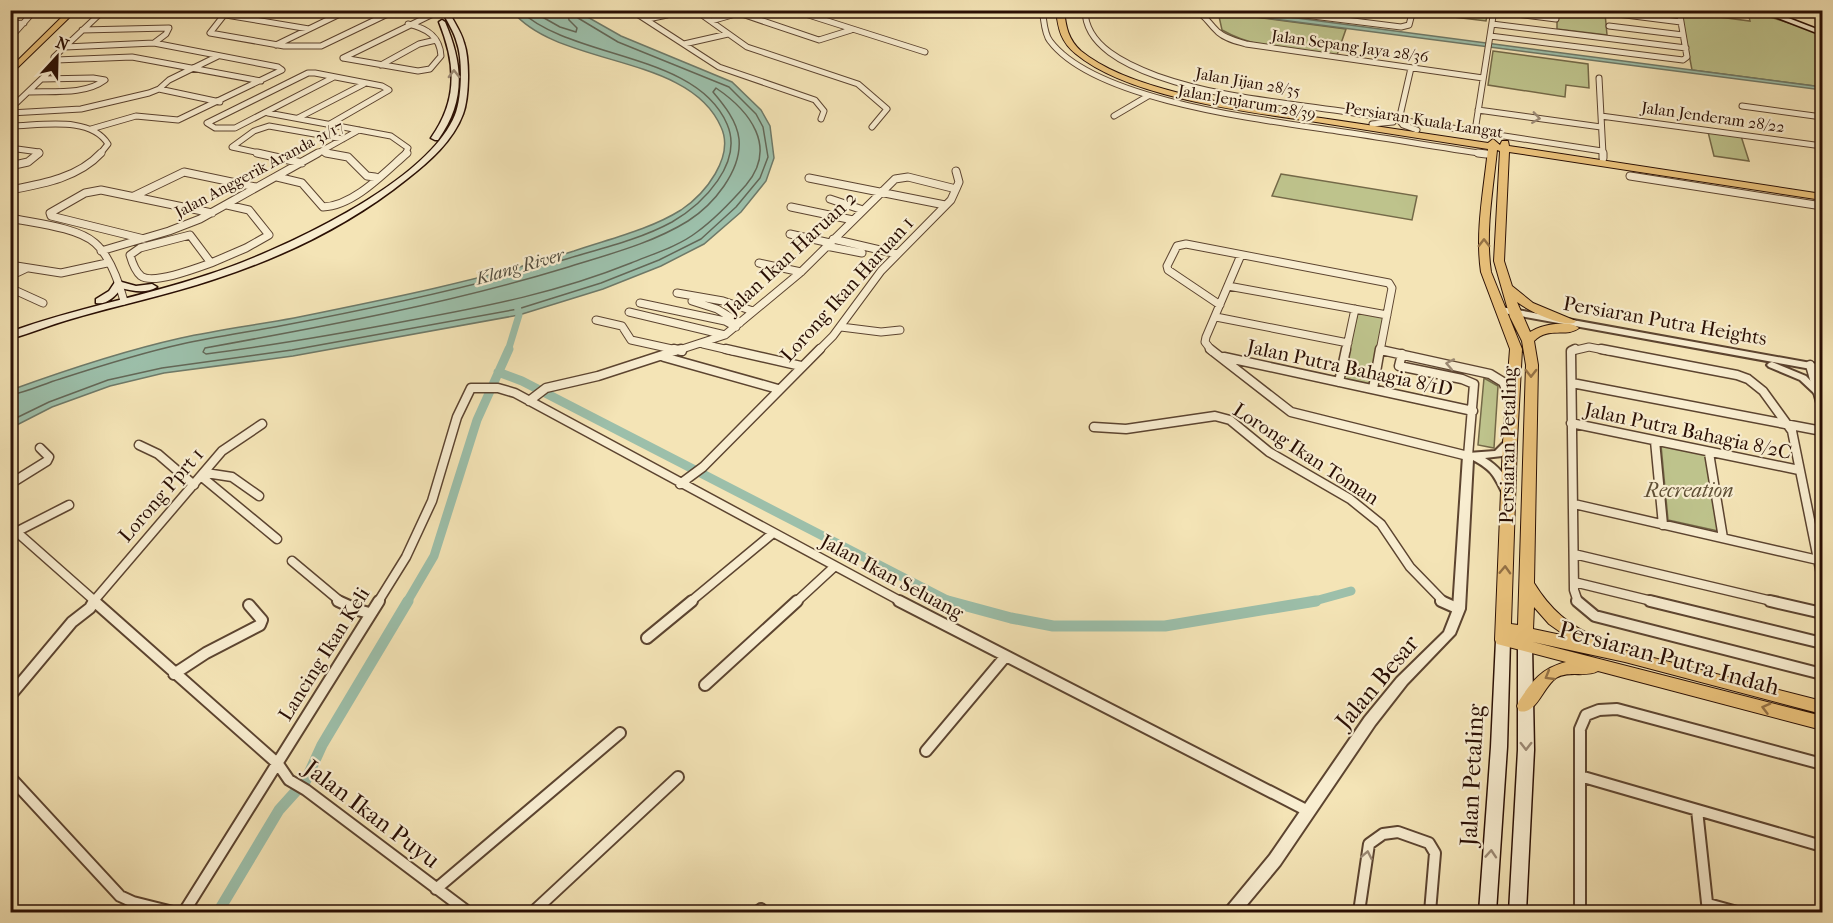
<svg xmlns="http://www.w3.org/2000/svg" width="1833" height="923" viewBox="0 0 1833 923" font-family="'IM FELL French Canon',serif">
<rect width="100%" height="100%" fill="#f4e4b6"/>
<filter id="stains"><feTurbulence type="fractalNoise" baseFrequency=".00333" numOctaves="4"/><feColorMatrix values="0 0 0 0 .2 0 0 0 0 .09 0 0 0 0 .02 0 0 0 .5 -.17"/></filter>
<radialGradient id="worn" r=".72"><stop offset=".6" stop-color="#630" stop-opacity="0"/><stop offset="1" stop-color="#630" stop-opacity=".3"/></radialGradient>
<path fill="#bec38c" stroke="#746948" stroke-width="1.5" d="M1422,10h66v1l-2,10 -65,-8z
M1557,11l48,2 2,22 -50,-6z
M1218,12l128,17 -9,26c-38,-5 -81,-5 -115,-25z
M1681,12l69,9 -2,-9 10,1 62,20 2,1v53l-130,-17z
M1493,51l95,13 1,24 -23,-3 -1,12 -77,-12z
M1708,132l33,4 8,25 -35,-5z
M1281,174l136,22 -5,24 -140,-24z
M1358,312l27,5 -14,68 -29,-6z
M1484,378l14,8 -4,62 -16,-3z
M1661,445l46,10 11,76 -50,-11z"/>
<path fill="#9cbfaa" stroke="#6e7968" stroke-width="1.5" d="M512,11h65l44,25 111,46 29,28 9,16 4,32 -8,23 -25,31 -37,32 -43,22 -58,23 -84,26 -226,41 -129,17 -54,13 -58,21 -41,21v-38c55,-20 112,-39 170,-52 37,-8 75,-13 113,-20 94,-19 188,-38 280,-67 35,-12 75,-21 107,-41 24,-16 54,-53 40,-83 -32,-74 -162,-59 -209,-116z
M1212,11h31l579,76v3z"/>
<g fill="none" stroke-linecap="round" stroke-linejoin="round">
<path stroke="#636757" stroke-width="1.5" d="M530,10l30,17 16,5 1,-4 -8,-8 -2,-10
M716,88c34,23 62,59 30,97 -15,17 -31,34 -49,47 -18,14 -44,22 -66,31 -72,29 -142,43 -219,57 -68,13 -137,25 -206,34l-3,-2 2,-4c121,-22 242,-44 360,-80 41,-13 86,-24 123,-47 25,-16 54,-50 51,-82 -2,-18 -15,-34 -26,-47z
M10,395c18,-3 33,-11 50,-16 40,-13 81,-26 122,-35 32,-7 66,-12 98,-18 95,-18 190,-38 283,-66 36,-11 76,-20 109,-38 31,-18 72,-59 55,-98 -31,-72 -155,-64 -208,-114
M10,421l39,-19 59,-22 54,-12 130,-18 226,-41 83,-26 58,-23 42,-21 35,-32 24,-29 8,-21 -5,-30 -7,-13 -27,-27 -111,-45 -40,-24 -3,-8"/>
<path stroke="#9cbfaa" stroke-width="7" d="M508,351l11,-36 -2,-10"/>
<path stroke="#9cbfaa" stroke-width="9" d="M498,372l24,9 429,221
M407,602l27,-46 43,-136 32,-71
M1311,602l40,-11"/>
<path stroke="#9cbfaa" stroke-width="11" d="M948,601l63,17 42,8h112l151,-25
M218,912l61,-102 27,-30 16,-35 86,-144"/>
<defs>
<path id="minor-far3" d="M228,10l-18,23 74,13h37l75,-36
M325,10l17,3
M631,10l88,57 96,33 9,11 -3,8
M695,10l52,37 111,37 29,25 -15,18
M793,10l132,42
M1042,10c2,9 2,24 8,31 45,60 214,79 287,90 50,7 99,16 149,23
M1085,10c0,36 42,55 72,66 59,21 122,26 184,35 87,13 174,27 261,40
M1191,10c16,5 15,11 27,22 8,7 18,9 28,12l237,34
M1265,10l136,17 8,-2 4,-15
M1586,10l95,12
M1494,11l62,8
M99,14l84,-4
M226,15l83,14
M648,19l19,-4
M711,21l28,-8 80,27 32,-10
M10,24l14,-1
M1492,24l194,24
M1609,26l74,9
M82,30l87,-2 -3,6 -12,9
M1490,36l193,24 4,-3 -8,-47
M10,38l25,-28
M684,44l44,-10
M276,45l72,-35
M65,47l89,-4 124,24 4,3
M343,58l75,13 12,-2 11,-13c-1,-20 -15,-28 -33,-32
M343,58l94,-46
M56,60l76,-3 129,24
M381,65l38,-21 17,-4
M1599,78l4,76
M159,89l61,13
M29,92c24,-1 56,3 76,-12l-12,-2 -51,1
M1742,106l80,11
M10,109l43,-41 3,-8 -2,-3 50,-47
M1478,110l123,17
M10,113l71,-4 68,-16 10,-4 10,-9 49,-24
M268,113l123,23 17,12 -3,6
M1114,116l34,-20
M1601,116l221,30
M298,118l66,-34
M1399,120l12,-52
M1399,120l4,5 14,5
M330,124l59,-34 -7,-4 -67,-13h-7l-101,50 8,5h20l99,-51
M1372,124l21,-2
M10,126c29,0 80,-11 98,18l-8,10
M91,129l45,-13 42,4 104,-50
M1475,131l19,-121
M10,148l29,4v2
M322,152l12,2
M264,154l-32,-7 22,-16 15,-5 74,13
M316,154l43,-24"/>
<path id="minor-far2" d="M257,153l45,10
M326,153l22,4 19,19 8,1
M1478,153l8,1
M1603,153v5
M10,166l18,-4 11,-9
M956,171l3,11 -3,7
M1630,176l192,30
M277,177l25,6 21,24c31,-1 62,-35 84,-54
M809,178l136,27
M10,190c32,-6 68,-12 91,-37
M134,196l50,-24 72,15
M830,199l33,11
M791,207l62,13
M10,218c23,5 67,9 85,25 15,13 24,40 29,58
M790,234l40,9
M190,235l21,28c-14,5 -58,22 -70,13 -6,-5 -9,-14 -11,-21l10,-7z
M144,239l-93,-23 -1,-3 35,-20 16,-3 111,23
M833,239l64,15
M826,246l36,7
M101,251l68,-20 31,-12 118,-66
M211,263l35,-15 23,-13 -20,-25 -22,-5
M759,263l42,9
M10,265l51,8 46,-10
M10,276l17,-8
M1228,286l159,29
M10,288l33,15
M677,293l46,8 30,10
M692,301l25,8 23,14
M640,303l85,18 11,6
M1220,305l-52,-35 -1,-4 10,-20 9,-2 203,39 3,5 -12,63
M629,312l96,23
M1216,317l132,26
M596,320l26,6 9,14 50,11
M841,327l40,5 19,-2
M703,344l30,7
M1381,350l3,1
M676,351l49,-16 76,-63 94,-93 13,-2 48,12 -5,11 -70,71 -48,65 -15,15
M1212,351l-7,-9 1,-5 35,-82
M1346,351l9,-42
M1572,351l17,-4 20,4"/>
<path id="minor-far1" d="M674,349l8,2
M726,349l75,17
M1210,349l81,63 177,44 6,-72 -12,-5 -63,-13 3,-12
M1575,349l-4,2 3,239 4,12
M1601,349l136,26 11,4 15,12 29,40 30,148
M1381,350l109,24 13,8 7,17
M664,357l114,32
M1224,357l249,54
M1810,365l12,43
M1339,382l7,-33
M1572,383l250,48
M1373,389l7,-40
M529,401l17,-13 52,-12 83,-27
M1571,423l228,47
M1094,427l32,2 89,-13 15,4 39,32 81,47 31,25 29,43 34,35
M1655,441l8,84
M139,445l19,9 36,31
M1709,453l14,85
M206,473l26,4 27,19
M202,477l75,62
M10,484l37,-23 2,-4 -9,-9
M680,484l23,-17 117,-118
M1574,504l244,56
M10,526l86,76
M16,532l53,-27
M1574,554l202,48
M292,561l49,41
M1574,582l82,20
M93,602l129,-151 40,-27
M378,602l28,-45 26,-56 25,-84 14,-29h27l17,5 387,209
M690,602l82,-68
M796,602l38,-35"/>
<path id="minor" d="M94,601l184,163 11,16 17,10 162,122
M338,601l20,9 11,3
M899,601l409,210
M1441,601l18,8
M1577,601l18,15 227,58
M1650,601l172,42
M1770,601l52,12
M647,638l45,-37
M174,674l32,-21 54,-28 2,-5 -13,-15
M705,685l92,-84
M10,696l62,-74 18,-14 4,-7
M926,751l79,-94
M1580,776l242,70
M10,777l110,119 13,6 40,10
M1697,810l11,102
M436,889l184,-156
M1708,904l29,8
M184,912l195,-311
M533,912l145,-135
M757,912l4,-3
M1359,912l10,-68 14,-10 15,-2 31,11 6,10 -5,59
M1580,912v-183l6,-14 13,-5 18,-1 205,55"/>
<path id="tertiary" d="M1501,307l321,58v6l-324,-59 -1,-2z
M1772,362l34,14 16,17 -4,2 -3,-1 -15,-14 -31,-13 -2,-2 2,-2z
M1510,439l5,3 -13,14 -17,2c13,8 22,17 26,32l-1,2h-8c-9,-18 -11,-22 -29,-32l-8,149 -10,25 -48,50 -32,41 -95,140 -39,47h-16l2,-5 43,-52 95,-138 32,-39 47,-46 9,-23 10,-153 5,-3 27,-2 11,-11z"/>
<path id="secondary" d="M441,10h7c5,11 13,21 16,33 6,17 5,55 -1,71 -10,27 -34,48 -56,65 -56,45 -124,78 -192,100 -47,16 -97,26 -144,40 -21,6 -40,14 -61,20v-7c65,-24 132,-35 197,-57 69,-22 220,-91 248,-160 7,-17 8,-55 2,-72 -3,-12 -10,-22 -16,-33z
M1757,10h11l54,21v4z
M1784,10l38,3v4l-35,-5z
M442,20l3,2c18,42 21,79 -7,118h-3l-4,-2c27,-38 25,-74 8,-116z
M118,281l18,5 16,-2 5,3c-11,7 -24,4 -36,1 -5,8 -14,17 -25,15v-4l13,-8 6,-9z
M1503,635l5,1 2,4 -3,107 -11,165h-17l12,-165 5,-107 2,-4z
M1525,640l5,1 2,4 2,105 -8,162h-17l9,-162v-105l2,-4z"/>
<path id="primary" d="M69,10h8l-67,65v-7z
M1056,10h8c2,17 4,29 17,41 52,43 174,57 240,67 56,8 112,17 167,25l5,-4 7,6 2,-4h6l1,5 313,48v6l-313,-48 -5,109 8,25 21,17 43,18 -2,2c-14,3 -45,-12 -57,-21l13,30c11,-7 38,-13 49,-4 -13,10 -30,-2 -45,13l4,24 -4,218c16,26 35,43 64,55l1,6 223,57v13l-197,-52 -92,-20 289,74v14l-224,-59c-12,7 -29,-1 -42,7 -13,9 -20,38 -37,33l-2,-5 2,-5c13,-20 23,-33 47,-39l-69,-18 -2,-4 8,-198 7,-93 -29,-77c-6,-40 3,-83 7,-123 -58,-9 -115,-18 -172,-27 -68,-10 -187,-24 -240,-68 -15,-12 -18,-25 -20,-44zM1497,150l3,1 -6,110 16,56 12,24 4,24 -8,260 -7,-1 6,-182 5,-93 -31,-77c-6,-40 2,-82 6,-122zM1534,607l15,17 17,12 -33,-7z"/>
</defs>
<use href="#minor-far3" stroke="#5c4430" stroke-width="7"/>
<use href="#minor-far2" stroke="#5c4430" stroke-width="9"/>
<use href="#minor-far1" stroke="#5c4430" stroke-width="11"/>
<use href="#minor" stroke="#5c4430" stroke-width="14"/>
<use href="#tertiary" stroke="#5c4430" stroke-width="4"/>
<use href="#secondary" stroke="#2a0f04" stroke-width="3"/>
<use href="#primary" stroke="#2a0f04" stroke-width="2"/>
<use href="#minor-far3" stroke="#f8edd0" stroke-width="5"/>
<use href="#minor-far2" stroke="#f8edd0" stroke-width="7"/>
<use href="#minor-far1" stroke="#f8edd0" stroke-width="8"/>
<use href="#minor" stroke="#f8edd0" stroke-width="10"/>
<use href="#tertiary" fill="#f8edd0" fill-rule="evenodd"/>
<use href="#secondary" fill="#f8edd0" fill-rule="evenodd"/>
<use href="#primary" fill="#eac27b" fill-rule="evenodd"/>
</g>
<defs><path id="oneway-chevron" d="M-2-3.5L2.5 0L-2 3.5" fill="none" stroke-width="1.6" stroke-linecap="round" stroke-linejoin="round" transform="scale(1.5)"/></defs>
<g stroke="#9b8974">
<use href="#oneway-chevron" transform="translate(454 74) rotate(-91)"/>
<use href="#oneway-chevron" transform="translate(1536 118) rotate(8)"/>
<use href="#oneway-chevron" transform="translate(1450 364) rotate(-169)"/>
<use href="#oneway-chevron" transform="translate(1526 746) rotate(90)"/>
<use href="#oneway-chevron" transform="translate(1491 854) rotate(-86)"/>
<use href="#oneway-chevron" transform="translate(1367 855) rotate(-79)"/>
</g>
<g stroke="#947145">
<use href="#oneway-chevron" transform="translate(1484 243) rotate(-90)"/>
<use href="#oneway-chevron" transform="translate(1531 373) rotate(90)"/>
<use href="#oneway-chevron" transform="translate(1505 570) rotate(-88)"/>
<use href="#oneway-chevron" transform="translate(1549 676) rotate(150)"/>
<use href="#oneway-chevron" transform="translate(1766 708) rotate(-165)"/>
</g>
<g text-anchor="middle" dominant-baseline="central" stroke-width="4.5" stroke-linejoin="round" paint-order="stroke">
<g font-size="16" fill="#2a0f04" stroke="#f8edd0">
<text transform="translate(1350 46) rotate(8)">Jalan Sepang Jaya 28/36</text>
<text transform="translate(1248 82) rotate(10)">Jalan Jijan 28/35</text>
<text transform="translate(1247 102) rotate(10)">Jalan Jenjarum 28/39</text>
<text transform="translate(1713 117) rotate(8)">Jalan Jenderam 28/22</text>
<text transform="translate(1424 120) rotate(9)">Persiaran Kuala Langat</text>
<text transform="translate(259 169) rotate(-28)">Jalan Anggerik Aranda 31/17</text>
</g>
<g font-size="18" font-style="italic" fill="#524d3e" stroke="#f8edd0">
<text transform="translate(520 267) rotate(-16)">Klang River</text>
</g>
<g font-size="20" fill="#2a0f04" stroke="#f8edd0">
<text transform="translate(791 253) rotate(-43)">Jalan Ikan Haruan 2</text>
<text transform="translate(847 289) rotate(-48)">Lorong Ikan Haruan 1</text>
<text transform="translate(1665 321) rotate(10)">Persiaran Putra Heights</text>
<text transform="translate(1350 368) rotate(12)">Jalan Putra Bahagia 8/1D</text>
<text transform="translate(1688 431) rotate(12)">Jalan Putra Bahagia 8/2C</text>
<text transform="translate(1508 445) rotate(-89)">Persiaran Petaling</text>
<text transform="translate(1306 454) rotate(33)">Lorong Ikan Toman</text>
<text transform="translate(161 495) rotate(-49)">Lorong Pprt 1</text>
<text transform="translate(892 577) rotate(28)">Jalan Ikan Seluang</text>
<text transform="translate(324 654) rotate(-58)">Lancing Ikan Keli</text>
</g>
<g font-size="20" font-style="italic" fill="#5e4e34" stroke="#f8edd0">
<text x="1689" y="490">Recreation</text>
</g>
<g font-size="24" fill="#2a0f04" stroke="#f8edd0">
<text transform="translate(1669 658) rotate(15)">Persiaran Putra Indah</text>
<text transform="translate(1377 682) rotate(-50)">Jalan Besar</text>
<text transform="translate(1472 775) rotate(-87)">Jalan Petaling</text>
<text transform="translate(372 814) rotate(37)">Jalan Ikan Puyu</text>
</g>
</g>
<rect width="1833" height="923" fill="none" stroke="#f4e4b6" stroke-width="36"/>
<rect x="12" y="12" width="1809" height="899" fill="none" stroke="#2a0f04" stroke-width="3"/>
<rect x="18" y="18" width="1797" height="887" fill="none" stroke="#2a0f04" stroke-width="1.5"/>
<g transform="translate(57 57) rotate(22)" stroke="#f8edd0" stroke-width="4.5" paint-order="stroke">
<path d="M0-4.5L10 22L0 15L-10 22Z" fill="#2a0f04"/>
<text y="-9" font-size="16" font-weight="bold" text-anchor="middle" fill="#2a0f04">N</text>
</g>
<rect width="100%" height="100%" filter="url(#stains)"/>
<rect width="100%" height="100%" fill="url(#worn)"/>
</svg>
